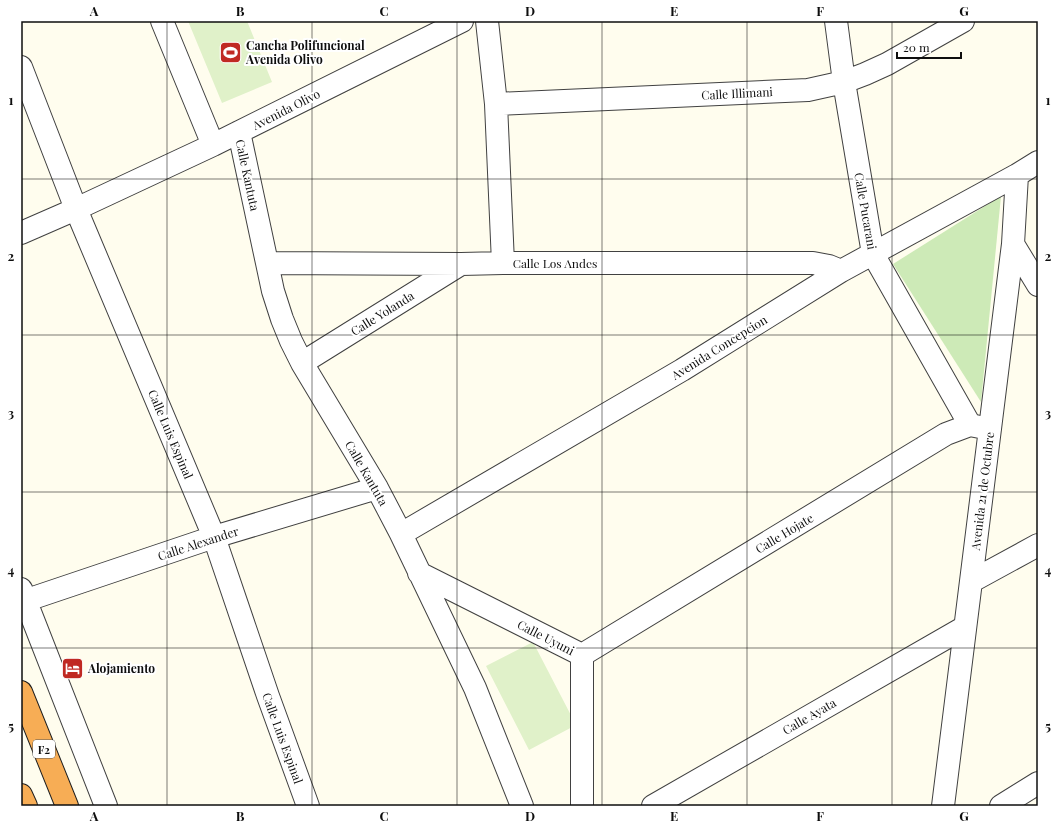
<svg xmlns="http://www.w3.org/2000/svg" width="1059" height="827" viewBox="0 0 1059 827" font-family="'Playfair Display',serif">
<rect width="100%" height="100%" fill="#fffdee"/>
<path fill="#cdeab7" d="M1001,196l-20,206 -88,-138z"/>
<path fill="#e0f1c9" d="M188,21h59l25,61 -50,21z
M533,642l43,83 -47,25 -43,-84z"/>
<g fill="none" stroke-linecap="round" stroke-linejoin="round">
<defs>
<path id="street" d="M162,21l51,124
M487,21l9,83 7,159
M836,21l8,61 29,172 97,171
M21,67l55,142 138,328 54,159 40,110
M496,104l312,-14 36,-8 21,-8 22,-10 76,-43
M239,132l34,159 9,28 9,22 11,22 75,125 24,46 74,154 47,118
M21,233l55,-24 137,-64 249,-124
M1013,244l25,41
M267,263l194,1 42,-1h310l16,3 12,5
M302,363l159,-99
M401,534l281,-164 159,-99 176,-96 21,-13
M419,573l163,82
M972,581l66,-36
M21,589l85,217
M21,602l193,-65 163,-49
M582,655l364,-221 24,-9 20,4
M582,806v-151
M653,806l312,-179
M943,806l70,-562 4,-69
M1001,806l37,-23"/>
<path id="highway" d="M21,692l46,114
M21,795l5,11"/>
</defs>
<use href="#street" stroke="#414141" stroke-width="24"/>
<use href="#highway" stroke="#1f1f1f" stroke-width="24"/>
<use href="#street" stroke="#fff" stroke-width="22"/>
<use href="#highway" stroke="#f7ad55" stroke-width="22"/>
</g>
<path fill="none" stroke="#0e0e0e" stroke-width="1" stroke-opacity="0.55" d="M167,21v785M312,21v785M457,21v785M602,21v785M747,21v785M892,21v785M21,179h1017M21,335h1017M21,492h1017M21,648h1017"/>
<defs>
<symbol id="stadium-square" viewBox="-11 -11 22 22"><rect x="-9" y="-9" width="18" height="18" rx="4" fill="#c02923" stroke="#fff"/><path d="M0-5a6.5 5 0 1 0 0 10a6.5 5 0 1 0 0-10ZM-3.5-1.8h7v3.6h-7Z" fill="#fff"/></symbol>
<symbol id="hotel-square" viewBox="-11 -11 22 22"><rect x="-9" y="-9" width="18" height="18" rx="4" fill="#c02923" stroke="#fff"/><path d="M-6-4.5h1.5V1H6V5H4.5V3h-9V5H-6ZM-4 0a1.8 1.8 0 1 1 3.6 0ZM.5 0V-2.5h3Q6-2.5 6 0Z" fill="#fff"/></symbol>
</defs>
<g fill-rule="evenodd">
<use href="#stadium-square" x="218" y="40" width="25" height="25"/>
<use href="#hotel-square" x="60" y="656" width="25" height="25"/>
</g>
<g text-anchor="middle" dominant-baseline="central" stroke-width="4" stroke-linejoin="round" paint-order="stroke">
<rect fill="#fff" stroke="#565656" stroke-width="1" x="33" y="740" width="22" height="18" rx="3"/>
<g font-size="11" font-weight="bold" fill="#0e0e0e">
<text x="44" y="749">F2</text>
</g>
<g font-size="12" font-weight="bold" fill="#0e0e0e" stroke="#fff" text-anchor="start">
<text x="246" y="45">Cancha Polifuncional<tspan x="246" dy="14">Avenida Olivo</tspan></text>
<text x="88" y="668">Alojamiento</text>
</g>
<g font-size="12" fill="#0e0e0e" stroke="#fff">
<text transform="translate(737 93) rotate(-3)">Calle Illimani</text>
<text transform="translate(286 109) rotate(-27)">Avenida Olivo</text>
<text transform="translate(248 175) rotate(78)">Calle Kantuta</text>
<text transform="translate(866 211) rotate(80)">Calle Pucarani</text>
<text x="555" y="263">Calle Los Andes</text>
<text transform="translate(382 313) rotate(-32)">Calle Yolanda</text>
<text transform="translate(719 347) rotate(-32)">Avenida Concepcion</text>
<text transform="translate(171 434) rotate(67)">Calle Luis Espinal</text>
<text transform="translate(367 473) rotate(60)">Calle Kantuta</text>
<text transform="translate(982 491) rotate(-83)">Avenida 21 de Octubre</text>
<text transform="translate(784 533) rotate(-31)">Calle Hojate</text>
<text transform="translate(198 543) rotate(-18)">Calle Alexander</text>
<text transform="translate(546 637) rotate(27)">Calle Uyuni</text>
<text transform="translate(809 716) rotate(-30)">Calle Ayata</text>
<text transform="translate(283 738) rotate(70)">Calle Luis Espinal</text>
</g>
</g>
<rect width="1059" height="827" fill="none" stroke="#ffffff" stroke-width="44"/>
<path d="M897 52v6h64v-6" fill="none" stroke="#0e0e0e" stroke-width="2"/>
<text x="903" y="52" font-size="12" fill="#0e0e0e" stroke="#ffffff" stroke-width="3" paint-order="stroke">20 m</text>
<rect x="22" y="22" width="1015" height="783" fill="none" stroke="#0e0e0e" stroke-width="1.5"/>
<g font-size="13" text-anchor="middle" font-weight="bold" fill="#0e0e0e">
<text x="94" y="16">A</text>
<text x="240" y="16">B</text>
<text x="384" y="16">C</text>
<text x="530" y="16">D</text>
<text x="674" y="16">E</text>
<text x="820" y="16">F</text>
<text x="964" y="16">G</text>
<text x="11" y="105">1</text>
<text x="1048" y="105">1</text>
<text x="11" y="261">2</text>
<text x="1048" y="261">2</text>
<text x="11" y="418">3</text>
<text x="1048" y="418">3</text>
<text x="11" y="575">4</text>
<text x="1048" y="575">4</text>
<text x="11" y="731">5</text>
<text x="1048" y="731">5</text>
<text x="94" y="821">A</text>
<text x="240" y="821">B</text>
<text x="384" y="821">C</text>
<text x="530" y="821">D</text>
<text x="674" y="821">E</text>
<text x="820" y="821">F</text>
<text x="964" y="821">G</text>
</g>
</svg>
